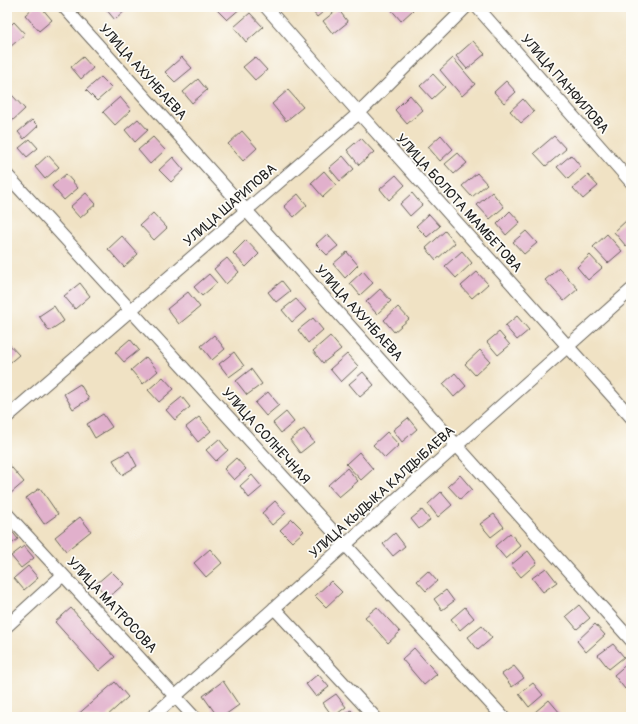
<svg xmlns="http://www.w3.org/2000/svg" width="638" height="724" viewBox="0 0 638 724" font-family="Pangolin,sans-serif">
<rect width="100%" height="100%" fill="#fdfcf7"/>
<filter id="ink" filterUnits="userSpaceOnUse"><feTurbulence type="fractalNoise" baseFrequency=".025" numOctaves="2"/><feDisplacementMap in="SourceGraphic" scale="8" xChannelSelector="R" yChannelSelector="G"/><feConvolveMatrix kernelMatrix="1 2 1 2 8 2 1 2 1" color-interpolation-filters="sRGB"/></filter>
<filter id="wash" filterUnits="userSpaceOnUse"><feTurbulence type="fractalNoise" baseFrequency=".012" numOctaves="4" result="noise"/><feDisplacementMap in="SourceGraphic" scale="16" xChannelSelector="R" yChannelSelector="G"/><feGaussianBlur stdDeviation="0.9" result="paint"/><feColorMatrix in="noise" values="0 0 0 0 0 0 0 0 0 0 0 0 0 0 0 0 0 1.4 0 .05"/><feComposite in="paint" operator="in"/></filter>
<g filter="url(#wash)">
<rect width="100%" height="100%" fill="#f0e2c4"/>
<g id="blocks">
<path fill="#e1b0cc" d="M34,7h7l11,13 -13,11 -14,-16z
M106,7h23l-14,13 -10,-12z
M221,7h21l-15,13 -10,-10z
M309,7h20l-12,10z
M389,7h21l3,3 -12,11z
M338,9l10,13 -15,12 -10,-13z
M250,13l13,14 -17,15 -12,-15z
M14,22l11,12 -16,14 -2,-3v-16z
M473,41l12,13 -18,15 -11,-13z
M83,57l10,11 -12,11 -10,-12z
M182,57l10,11 -17,14 -10,-10z
M255,57l12,13 -12,10 -12,-13z
M453,58l22,26 -13,12 -22,-26z
M433,74l12,13 -13,12 -12,-13z
M101,77l11,11 -15,13 -11,-11z
M198,79l9,11 -15,13 -9,-11z
M506,81l10,11 -12,11 -10,-11z
M288,90l15,17 -17,14 -14,-17z
M12,95l13,14 -14,13 -4,-4v-18z
M410,95l13,15 -16,14 -12,-14z
M120,97l11,13 -16,15 -12,-13z
M523,99l11,13 -13,11 -11,-12z
M138,119l10,11 -13,12 -10,-12z
M32,120l6,6 -14,13 -6,-7z
M242,131l15,17 -14,13 -15,-17z
M441,135l12,14 -13,12 -12,-14z
M554,136l12,13 -20,17 -12,-13z
M153,137l12,13 -15,14 -12,-14z
M361,138l13,14 -15,13 -12,-15z
M30,139l8,9 -11,9 -8,-9z
M458,153l9,10 -13,11 -9,-10z
M48,155l11,12 -14,12 -10,-12z
M571,155l10,12 -13,12 -11,-12z
M343,156l11,13 -14,12 -11,-13z
M173,157l11,13 -13,12 -12,-12z
M324,171l12,14 -13,12 -12,-14z
M477,173l10,11 -15,13 -10,-11z
M66,174l12,14 -14,12 -12,-14z
M396,175l9,10 -16,15 -9,-11z
M588,175l10,11 -15,13 -10,-11z
M492,192l12,15 -14,12 -13,-14z
M86,193l10,11 -16,14 -10,-11z
M412,193l10,12 -12,11 -10,-12z
M298,194l9,11 -13,12 -10,-11z
M510,211l10,11 -14,13 -9,-11z
M153,213l14,15 -13,12 -14,-15z
M429,214l11,12 -13,11 -11,-11z
M627,220l4,5v17l-5,4 -12,-14z
M445,231l10,12 -19,17 -10,-12z
M526,231l11,12 -13,11 -11,-12z
M327,234l11,12 -11,9 -11,-11z
M607,234l15,17 -14,12 -15,-16z
M122,236l16,18 -14,13 -16,-18z
M246,240l13,14 -13,13 -13,-14z
M462,251l10,12 -16,15 -11,-12z
M347,252l11,13 -13,13 -12,-14z
M590,255l12,13 -14,12 -11,-13z
M227,258l12,14 -13,12 -12,-15z
M559,268l19,21 -14,12 -19,-21z
M363,271l10,12 -13,12 -10,-12z
M477,272l11,12 -16,14 -11,-12z
M209,274l8,9 -15,13 -8,-9z
M282,281l8,10 -14,11 -8,-10z
M80,283l10,13 -15,13 -11,-13z
M380,289l11,12 -14,13 -11,-12z
M188,292l12,15 -21,17 -12,-15z
M296,299l10,11 -14,12 -10,-12z
M54,306l10,15 -15,10 -10,-15z
M398,307l11,12 -15,13 -10,-12z
M517,316l12,14 -12,10 -12,-14z
M313,318l10,12 -15,13 -10,-13z
M499,332l11,13 -12,10 -11,-13z
M214,335l11,14 -13,11 -11,-14z
M330,336l11,13 -18,14 -10,-12z
M130,339l9,11 -15,12 -9,-10z
M7,342l12,13 -12,10z
M480,350l10,11 -15,14 -10,-11z
M234,352l10,14 -15,11 -10,-13z
M347,354l11,12 -17,16 -11,-13z
M146,357l12,14 -15,13 -12,-14z
M251,369l11,15 -15,11 -11,-14z
M363,372l11,13 -14,12 -11,-13z
M455,373l11,13 -12,11 -11,-13z
M163,377l11,12 -15,13 -11,-12z
M80,384l9,15 -16,10 -9,-15z
M268,392l11,13 -13,11 -11,-13z
M182,397l8,10 -15,13 -9,-10z
M286,412l8,10 -13,11 -8,-10z
M103,414l9,13 -17,11 -8,-14z
M199,417l12,14 -13,11 -12,-15z
M408,418l9,11 -15,13 -9,-12z
M304,429l10,13 -14,11 -10,-13z
M387,432l12,13 -14,13 -12,-13z
M219,439l9,11 -12,11 -10,-11z
M129,451l8,15 -15,9 -9,-15z
M359,452l14,17 -12,11 -15,-16z
M236,458l10,11 -12,11 -10,-11z
M7,462l17,20 -14,12 -3,-4z
M347,468l11,13 -19,16 -11,-12z
M252,475l10,12 -13,11 -9,-12z
M460,475l12,14 -12,10 -12,-13z
M40,488l18,26 -14,10 -18,-26z
M441,492l11,13 -14,12 -10,-13z
M275,501l11,12 -14,12 -10,-12z
M422,510l8,10 -11,9 -8,-10z
M494,514l10,13 -13,10 -11,-13z
M80,517l11,14 -25,20 -11,-14z
M292,519l12,12 -12,11 -12,-12z
M7,525l11,14 -11,8z
M395,533l10,13 -12,10 -10,-12z
M510,533l11,13 -15,13 -11,-13z
M24,546l10,12 -13,10 -10,-12z
M210,549l12,14 -16,14 -12,-14z
M528,551l9,12 -16,14 -10,-12z
M28,566l10,12 -14,12 -10,-12z
M546,568l11,14 -14,10 -11,-14z
M111,571l13,13 -16,14 -12,-14z
M428,571l9,10 -11,10 -9,-10z
M331,581l11,11 -16,15 -11,-11z
M446,590l8,11 -12,9 -8,-11z
M579,605l11,13 -13,11 -11,-13z
M377,607l23,25 -12,11 -23,-26z
M465,607l9,11 -14,12 -9,-11z
M71,608l44,49 -16,14 -44,-49z
M595,624l10,11 -19,17 -9,-11z
M482,626l10,12 -14,12 -10,-13z
M613,644l11,13 -15,12 -11,-14z
M414,648l23,26 -13,11 -22,-26z
M629,662l2,2v19l-6,6 -11,-14z
M514,666l10,12 -12,9 -10,-13z
M318,674l11,13 -13,10 -10,-13z
M223,681l16,24 -17,12h-4l-15,-21z
M115,682l13,15 -22,20h-31z
M533,683l10,12 -14,12 -10,-13z
M336,694l10,13 -13,10 -10,-14z
M549,700l11,13 -5,4h-16l-4,-5z
M351,710l6,7h-14z"/>
</g>
</g>
<g filter="url(#ink)">
<use href="#blocks" fill-opacity="0" stroke="#666157" stroke-width="1"/>
<g fill="none" stroke-linecap="round" stroke-linejoin="round">
<defs>
<path id="minor" d="M64,7l567,633
M266,7l93,106 272,304
M477,7l154,175
M7,175l496,542
M7,417l352,-304 107,-106
M7,514l187,203
M274,608l101,109
M7,626l56,-51
M152,717l479,-427"/>
</defs>
<use href="#minor" stroke="#666157" stroke-width="14"/>
<use href="#minor" stroke="#fff" stroke-width="12"/>
</g>
</g>
<g text-anchor="middle" dominant-baseline="central" stroke-width="3.5" stroke-linejoin="round" paint-order="stroke">
<g font-size="14" fill="#1c1c1c" stroke="#fdfcf7">
<text transform="translate(143 72) rotate(48)">УЛИЦА АХУНБАЕВА</text>
<text transform="translate(565 84) rotate(49)">УЛИЦА ПАНФИЛОВА</text>
<text transform="translate(459 203) rotate(48)">УЛИЦА БОЛОТА МАМБЕТОВА</text>
<text transform="translate(230 205) rotate(-41)">УЛИЦА ШАРИПОВА</text>
<text transform="translate(359 313) rotate(48)">УЛИЦА АХУНБАЕВА</text>
<text transform="translate(266 436) rotate(48)">УЛИЦА СОЛНЕЧНАЯ</text>
<text transform="translate(382 492) rotate(-42)">УЛИЦА КЫДЫКА КАЛДЫБАЕВА</text>
<text transform="translate(112 605) rotate(47)">УЛИЦА МАТРОСОВА</text>
</g>
</g>
<rect width="638" height="724" fill="none" stroke="#fdfcf7" stroke-width="24"/>
</svg>
